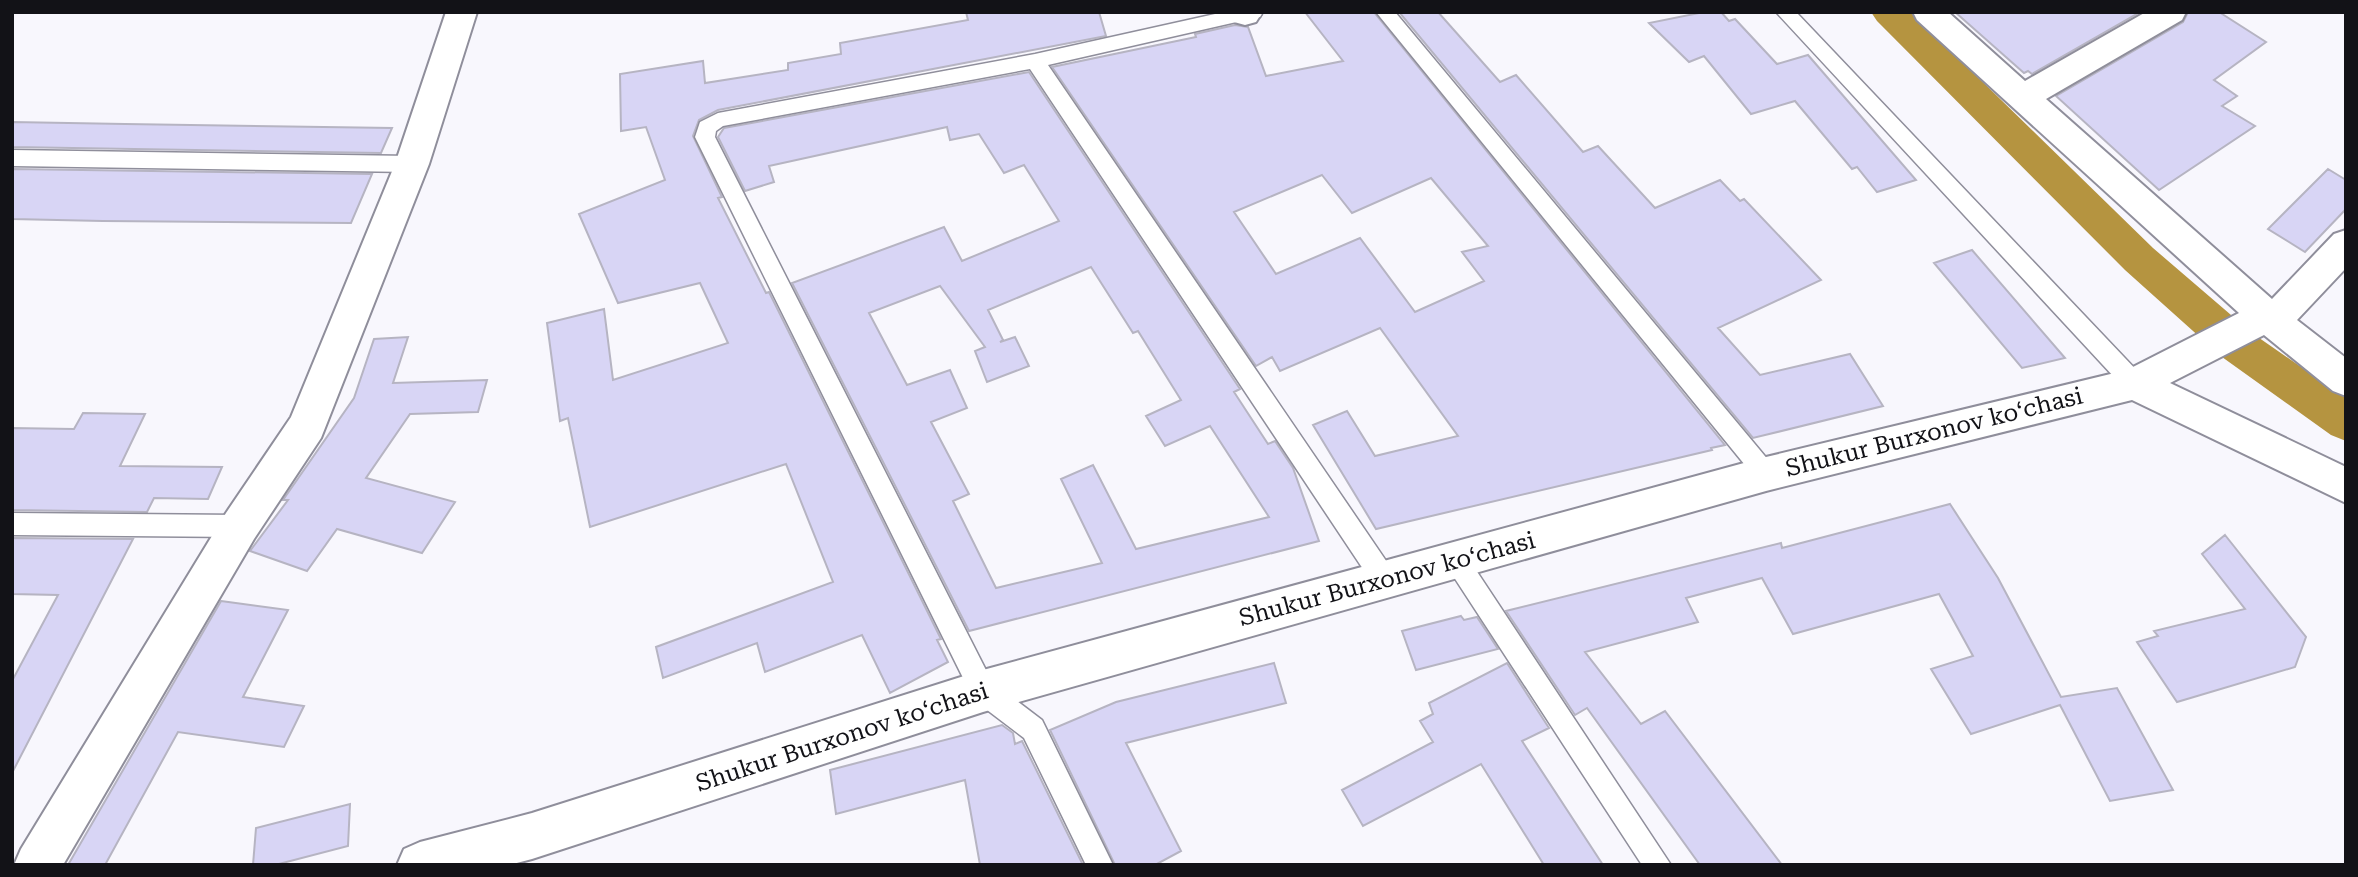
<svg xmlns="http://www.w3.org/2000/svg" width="2358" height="877" viewBox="0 0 2358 877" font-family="'Roboto Serif',serif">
<rect width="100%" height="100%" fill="#f8f7fd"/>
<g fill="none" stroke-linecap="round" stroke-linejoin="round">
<path fill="#b59440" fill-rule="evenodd" d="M1871,12h40l242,236 99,85 94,65v43l-15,-6 -109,-78 -97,-87 -248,-249z"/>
</g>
<path fill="#d8d5f5" stroke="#b6b4c2" stroke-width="2" fill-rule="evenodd" d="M966,12h133l7,24 -388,74 -19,10 -6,16 29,61 -4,1 48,95 3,-1 172,347 -4,1 11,22 -58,31 -28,-58 -97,37 -8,-29 -94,35 -7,-31 177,-65 -47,-118 -196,63 -22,-109 -8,3 -13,-98 57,-14 9,71 115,-37 -28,-60 -82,20 -39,-89 86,-34 -19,-53 -25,4 -1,-57 83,-13 2,22 83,-13v-7l53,-9 -1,-11 128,-23z
M1305,12h69l351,433 -14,3 1,2 -336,79 -63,-104 34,-14 28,45 83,-20 -78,-108 -100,43 -8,-14 -16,9 -204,-299 144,-30 -1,-3 40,-9 13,2 18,49 77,-15zM1322,175l30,38 79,-35 57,68 -26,6 22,29 -69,31 -55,-74 -84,36 -42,-62z
M1399,12h39l62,70 16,-7 67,77 15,-6 57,62 65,-28 20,21 4,-2 77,81 -103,48 42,47 90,-21 33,52 -130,32z
M1704,12h17l8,9 6,-2 42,45 31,-9 108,125 -39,12 -20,-25 -5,2 -57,-68 -44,13 -47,-58 -15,6 -40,-39z
M1955,12h185l-108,62 -4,-3 -4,2z
M2188,12h31l47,30 -52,38 23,16 -15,10 33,20 -96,64 -103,-94 127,-74z
M1029,72l211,317 -6,3 34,52 7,-3 18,27 26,73 -350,90 -177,-348 152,-56 18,34 97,-40 -35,-56 -20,8 -25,-39 -29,6 -3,-13 -178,39 5,16 -29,9 -27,-54 6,-9zM1091,267l42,66 5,-2 43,69 -35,16 19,30 45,-20 59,91 -133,32 -43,-84 -32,14 41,84 -106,25 -43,-87 16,-7 -38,-72 36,-14 -17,-38 -43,15 -38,-72 71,-27 45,61 -10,4 12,31 42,-16 -14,-29 -15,5 3,-2 -15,-30z
M12,122l113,2 267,4 -11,25 -369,-6z
M12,169l360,5 -21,49 -248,-2 -91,-2z
M2328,169l18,11v29l-41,43 -37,-23z
M1972,250l93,108 -43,10 -88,-105z
M408,337l-15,46 94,-3 -9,32 -68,2 -44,64 89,24 -33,51 -85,-24 -30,42 -57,-20 38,-51h-5l71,-102 20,-59z
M83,413l62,1 -25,52 102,1 -14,32 -54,-1 -7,14 -135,-2v-82l62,1z
M1950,504l48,74 63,119 56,-9 56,102 -63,11 -50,-96 -89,29 -40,-65 42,-13 -34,-62 -146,40 -31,-56 -76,20 12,24 -113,30 56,72 24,-13 117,154h-82l-113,-157 -12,7 -69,-104 275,-68 1,5z
M2225,535l81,102 -11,30 -118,35 -40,-60 21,-6 -4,-5 91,-22 -43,-55z
M12,538l121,1 -121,234v-92l46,-86 -46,-1z
M221,601l67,9 -45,87 61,9 -20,41 -106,-15 -73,133h-37z
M1461,616l3,4 13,-3 21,32 -82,21 -14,-39z
M1274,663l12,40 -160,40 55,108 -26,14h-40l-65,-135 66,-28z
M1507,663l42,65 -27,13 81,124h-59l-63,-101 -118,62 -21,-36 91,-48 -13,-21 13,-7 -4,-11z
M1002,725l11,8 2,11 7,-3 61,124h-103l-15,-85 -129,34 -6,-44z
M350,804l-2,42 -73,19h-22l3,-37z"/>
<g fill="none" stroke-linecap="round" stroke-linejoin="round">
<defs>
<path id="service" d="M1224,12h39l-3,5 -6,1 -206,47 345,506 3,8 -3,8 -9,3 -9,-3 -345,-518 -307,57 -7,5 -1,6 277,545 50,38 71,145h-27l-62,-127 -50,-38 -279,-563 5,-15 18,-9 317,-59z
M1376,12h19l379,455 4,7 -4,7 -8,3 -8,-3z
M1776,12h20l347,365 3,7 -3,7 -8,2 -8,-2z
M12,150l400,6 7,3 3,5 -3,5 -7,3 -400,-6z
M12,513l228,2 8,3 4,8 -4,8 -8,3 -228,-2z
M1456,549l8,3 207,313h-29l-194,-297 -4,-8 4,-8z"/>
<path id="minor" d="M446,12h31l-48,152 -108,274 -67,101 -191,326h-49l7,-16 205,-336 65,-96 104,-253z
M1229,12h31l1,2 -5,8 -11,3 -11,-3z
M1913,12h35l77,69 121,-69h40l-4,8 -136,79 226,200 62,-65 12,-4v38l-49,52 49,38v38l-13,-5 -69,-56 -94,48 176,84v36l-214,-103 -366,91 -783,221 -451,147 -23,6h-112l7,-16 16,-7 112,-29 451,-143 783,-213 361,-87 112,-57 -322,-293z"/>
</defs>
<use href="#service" stroke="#8f8e9b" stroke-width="3"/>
<use href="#minor" stroke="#8f8e9b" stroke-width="4"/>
<use href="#service" fill="#fff" fill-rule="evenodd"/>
<use href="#minor" fill="#fff" fill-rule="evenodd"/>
</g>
<g text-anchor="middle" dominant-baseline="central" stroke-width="7" stroke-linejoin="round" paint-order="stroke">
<g font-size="24" fill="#121217" stroke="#fff">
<text transform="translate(1934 432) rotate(-14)">Shukur Burxonov koʻchasi</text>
<text transform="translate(1387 579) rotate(-15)">Shukur Burxonov koʻchasi</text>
<text transform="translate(842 737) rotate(-18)">Shukur Burxonov koʻchasi</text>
</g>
</g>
<rect width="2358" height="877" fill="none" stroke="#121217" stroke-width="28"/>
</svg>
